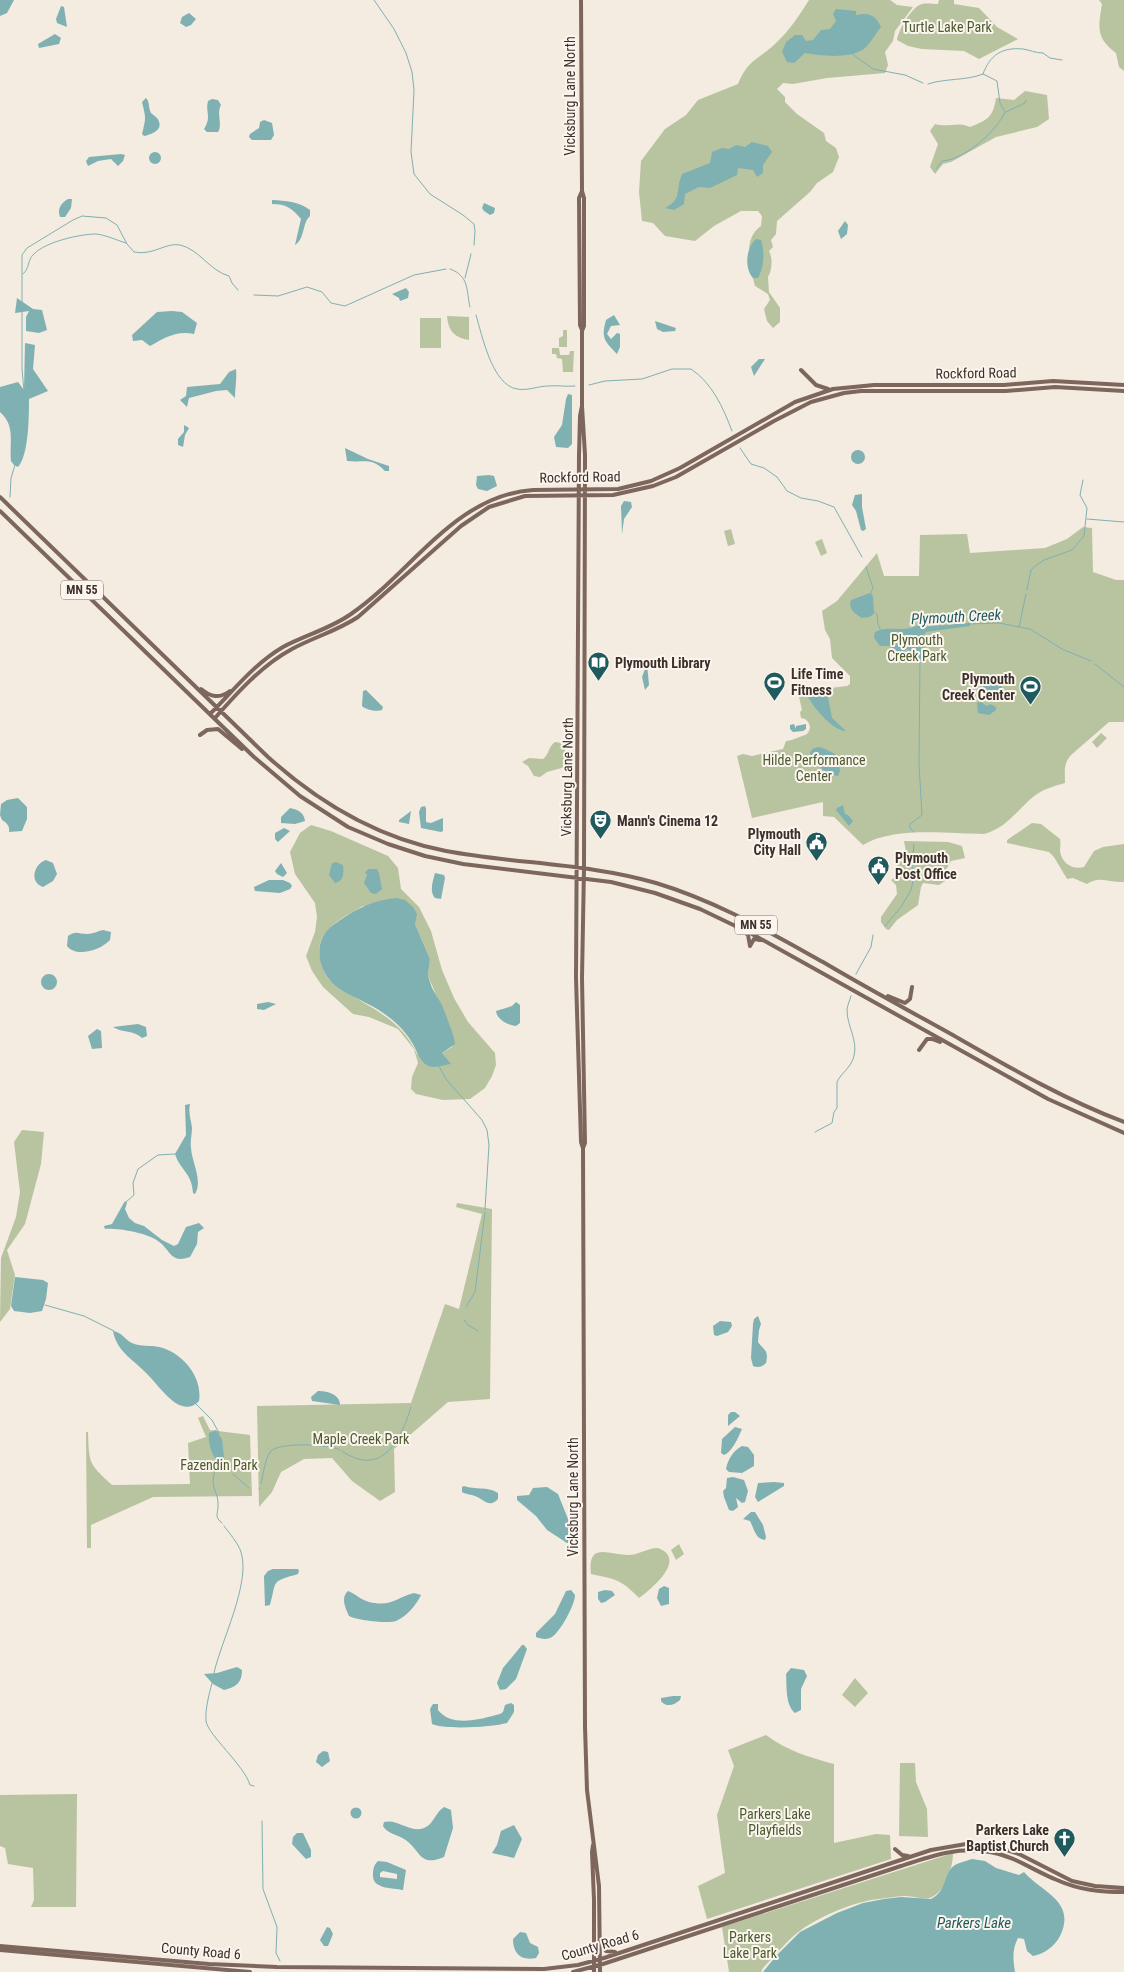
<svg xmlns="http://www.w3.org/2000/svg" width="1124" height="1972" viewBox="0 0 1124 1972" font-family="'Roboto Condensed',sans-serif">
<rect width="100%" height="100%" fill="#f4ebe1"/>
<path fill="#b8c4a0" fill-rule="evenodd" d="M809,0h81l7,5 16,2 -18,24 -2,10 -8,11 3,13 -3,8 -58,5 -34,6 -10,-1 -6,6 8,8v5l12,12 27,19 2,8 10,7 3,9 -6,15 -16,11 -7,9 -33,29 -1,13 -5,6 2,7 -4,4c4,7 3,20 -1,26l1,15 11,16v14l-7,6 -6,-7 -3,-12 6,-9 -2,-6 -13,-8c-5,-19 -13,-47 6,-60l1,-10 -4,-5h-17l-27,15 -19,15 -30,-5 -12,-13 -11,-2 -3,-29 2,-31 24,-32 21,-14 12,-15 40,-16c11,-26 19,-23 37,-40 14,-13 24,-28 34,-44z
M939,0h15v4l25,4 18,19 21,12 -39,20 -15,-8 -42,-2 -14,-3 -11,-6c1,-9 15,-34 25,-36 5,-1 11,0 16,0z
M1099,0h25v71l-5,-4 -3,-14c-20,-15 -18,-25 -14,-49z
M1025,91l22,4 2,24 -12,8 -41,10 -45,25 -8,2 -8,10 -5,-7 8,-23 -8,-13 5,-7c15,4 21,-3 35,3 18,-7 23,-10 26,-29l18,2z
M447,316l22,1v23c-14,-2 -21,-9 -22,-24z
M420,318h21v30h-21z
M563,330h4v17h-8v-9l4,-2z
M552,348h7l1,7h9l1,-4h4l-1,21h-10l-1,-13 -5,-1 -1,-4h-4z
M1083,527l9,1 1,44 23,8h8v142h-15l-38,33c-8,9 -6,17 -6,28 -11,3 -22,6 -32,14 -17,14 -26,31 -49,37 -35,0 -90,-8 -121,11l-29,-28 -11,-1v-14l-71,16 -15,-62 6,-2 9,2 31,-7 3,-8c5,0 16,-5 21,-7 5,-6 3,-11 -2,-15l-4,-1 -1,-6 2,-2 -4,-18 49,-6 3,-2v-8l-18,-18 -2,-19 -5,-9 -3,-19 15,-10 40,-48 7,23h35l1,-41 47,-1 3,19 75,-5 22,-9z
M731,529l4,15 -7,2 -4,-15z
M822,539l5,14 -6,3 -6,-14z
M1101,733l6,5 -10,10 -5,-6z
M555,742c13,0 11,15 10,25l-18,5 -7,5 -6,-1 -6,-10 -6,-4 7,-4 14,1c6,-4 5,-12 12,-17z
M1032,823l9,1 19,15c1,5 0,8 0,12 2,13 13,19 24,16l10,-16 9,-4 21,-3v38c-13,1 -25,-7 -37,2l-14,-6 -6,1 -13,-22 -5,-5 -42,-9v-3z
M311,825l20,6 57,25 10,12 3,21 18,18 12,24 11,39 12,28 14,24 27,31 1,12 -4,11 -7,12 -15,11 -27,1 -27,-6 -5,-5 1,-12 6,-14 -4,-14 -16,-20 -29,-12 -16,-3 -30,-27 -11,-16 -6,-15 9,-24 2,-15 -2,-14 -20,-29 -5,-22 10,-19zM363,906l52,18 15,35 -2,17 25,58 -1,13 -10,6 8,11 -33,-10c-18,-40 -55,-48 -86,-73 -5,-4 -9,-14 -10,-20 -9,-30 20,-42 42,-55z
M904,841l44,1 14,4 3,12 -14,3 -5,9 -1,11 -6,4 -16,-2 -2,4 -3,18 -21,15 -8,10 -3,-1 -5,-7v-5l16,-23 -1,-9 -5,-5 8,-5 -2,-12 7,-3 3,-3z
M22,1130l22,2 -3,32 -16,60 -18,26 8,25 -5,34 -10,13 1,-64 15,-41 4,-25 -6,-50z
M457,1203l35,6 -2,190 -42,3 -54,47 1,43 -15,9 -28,-20 -20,-23 -28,1 -23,13 -9,20 -13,15 -2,-101 154,-3 34,-99 14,5 23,-95 -26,-7z
M203,1416l7,14 40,5 2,61 -99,1 -62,28v23h-4l-1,-116h2c1,32 1,32 24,53l78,-1 -2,-41 18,-6 -8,-19z
M679,1544l5,10 -8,6 -5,-10z
M658,1548c30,11 -7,41 -19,50 -18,-19 -24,-19 -48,-24 -4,-33 18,-19 37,-19 10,0 20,-7 30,-7z
M855,1678l13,15 -13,14 -13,-12z
M766,1735c21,16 43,22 68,29v79l42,-9 14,1 1,24 -184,60 -9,-33 27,-13 -8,-58 17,-49 -6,-16z
M900,1763h15l1,19 11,27 1,28 -29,-1z
M77,1794l-1,113h-45l3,-7 -1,-32 -25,-4 -3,-16 -5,-2v-51z
M953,1853c0,14 -7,37 -21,44 -8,4 -17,-1 -26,-1 -9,0 -18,2 -27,3 -24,2 -58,17 -78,31 -14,10 -26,26 -38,38l-2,4h-32l-7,-45z"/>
<path fill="#7fb0b2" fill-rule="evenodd" d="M0,0h14l-7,13 -7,3z
M61,6l3,1 3,20 -10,-4 -1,-4z
M836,9l20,2v4c12,-3 20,0 25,12 -5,6 -11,17 -17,22 -15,10 -43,7 -59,4l-11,10 -7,-1 -5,-10 4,-10 9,-7h7l4,6 7,-1 8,-10 9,-1 6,-8 -3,-7z
M189,13l7,6 -5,6 -5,2 -6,-4 2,-6z
M55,34l6,4 -2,6 -20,4 -1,-4z
M146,98c4,4 2,9 5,15 2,2 4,3 6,5 8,11 -4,16 -13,18l-2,-2c4,-17 4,-15 0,-32z
M212,99l6,1 3,5c-5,9 2,19 -3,27h-11l-3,-3c8,-13 1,-16 4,-28z
M264,120l8,3 2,12 -3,5h-19l-3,-3 1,-3 9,-6 1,-6z
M752,142l16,4 4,6 -9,13v8l-6,4 -4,-7 -15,-2 -1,7 -27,13 -11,-1 -14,7 -1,10 -10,6 -9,-2c18,-9 10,-18 17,-34l28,-11 2,-11 10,-4 7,1 7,-4 9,2z
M149 158a6 6 0 1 1 12 0a6 6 0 1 1-12 0Z
M121,154l4,1 -2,6 -5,5 -7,-7 -13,2 -10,5 -2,-5 3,-4z
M68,199h4l-1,9 -6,9h-5c-3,-8 1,-14 8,-18z
M272,200c14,1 26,1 38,10v6c-8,7 -5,23 -15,29l6,-26c-9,-11 -15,-15 -29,-15z
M484,203l11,5 -1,5 -4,2 -6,-4 -2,-3z
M845,221l3,4 -1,9 -6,5 -3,-8z
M756,239l5,1c4,11 3,28 -3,38h-5c-9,-10 -7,-30 3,-39z
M406,288l3,4 -1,6 -8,3 -1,-3 -7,-4z
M17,298l16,11 9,1 5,20 -8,3 -13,-2v-14l3,-6 -14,2z
M172,311l10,1 15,11 -3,11c-17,-4 -30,4 -44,12l-8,-6 -9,1 -1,-6 25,-23z
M614,315l6,10 -9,1 -4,8 4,5 6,-6 3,1v13l-3,7c-13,-13 -16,-16 -11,-34z
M655,321l21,7 -1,3 -12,1 -6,-3z
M25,343l10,2 -2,24 15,22 -19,8c0,16 0,56 -11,68l-4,-2 -3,-4c-2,-18 5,-35 -11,-49v-25l18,-5 6,8z
M759,359h6l-11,17 -3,-9z
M236,369c1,10 -1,19 -1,29l-8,-8 -11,1 -27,7 -2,9 -7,-7 6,-4 1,-9 33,-3 9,-12z
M568,394l4,1v49l-4,4 -12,-1 -2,-10 8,-12 4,-26z
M184,425l5,3 -4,7 -2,12 -5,-2v-6l6,-7z
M345,448l23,11 21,7v5h-4c-14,-14 -20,-8 -38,-10z
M851 457a7 7 0 1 1 14 0a7 7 0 1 1-14 0Z
M489,475l5,1 3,10 -10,5 -9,-2 -2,-4 1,-9z
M862,494v13l4,22 -3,2 -2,-1 -5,-19 -4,-6 3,-10z
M624,501l7,1 1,5 -8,12 -2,15 -1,-28z
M870,593l3,3 1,18 -5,3 -7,1c-7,-5 -14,-8 -11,-18z
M970,623v3l-44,6 -7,12 7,5 -2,8 -3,2 -6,-1 -7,-9 -9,6 -3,-1 -6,-8h-10l-6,-8 1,-6c13,-7 30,1 43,-7l4,2z
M647,664l2,21 -4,5 -3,-13z
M987,681l15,3 -1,13 -4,5h-7l-8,-9 2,-10z
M366,690l17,17 -1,3c-5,2 -16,0 -20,-4l1,-15z
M827,692l5,26 14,13c-13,0 -32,-23 -38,-34l1,-3z
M981,702l6,4 3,-2 6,3v3l-7,5 -11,-2 -1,-10z
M794,724l2,5v-3l10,-2v5l-3,2 -10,1 -3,-3v-4z
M818,747c5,0 15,6 20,9l2,15 -2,5c-12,-1 -23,-11 -28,-23l2,-4z
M18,798l9,9v12l-5,12 -13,1c1,-6 -2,-9 -7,-12l-2,-5 1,-11 6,-4z
M843,805l2,9 3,1 5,6 -4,5 -13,-16 1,-2z
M425,806l1,3v13l5,1 12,-5v13l-2,1 -20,-4 -2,-16 2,-5z
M290,808c8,2 14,4 15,13l-10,3 -14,-1v-6z
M411,811l-2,13 -10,-2v-2z
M284,828l6,3 -12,11 -3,-3v-6z
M46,860l7,3 4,11 -4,7 -10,6c-15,-5 -8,-24 3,-27z
M336,862l7,3c1,8 1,16 -8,18l-6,-8 3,-12z
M281,863l6,10 -4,4 -6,-3 -2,-3z
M369,869h8l2,4 3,16 -6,5 -5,-1 -7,-10 3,-8 -2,-3z
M435,873l9,2 1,3 -4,21 -6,-1c-6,-7 -2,-17 0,-25z
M269,880h14l7,3 2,3 -2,3 -10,4 -25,-2 -1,-4z
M396,898l9,2 8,7 4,7 -2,10 15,35 -2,17 4,12 10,17 11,29 2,10 -13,9 9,11c-9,1 -18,6 -26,0 -7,-6 -9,-16 -14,-23 -3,-5 -8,-11 -12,-15 -10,-10 -22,-18 -35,-24 -11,-6 -27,-12 -35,-23 -13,-17 -14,-41 4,-54 19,-14 39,-25 63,-27z
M103,930l8,2 -1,8c-9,10 -34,18 -43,6l1,-10c8,-6 11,-2 19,-2 6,0 11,-3 16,-4z
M41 982a8 8 0 1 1 16 0a8 8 0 1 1-16 0Z
M268,1002l8,2 -12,6 -7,-1v-5z
M516,1002l4,3v18l-4,3c-8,-1 -19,-6 -20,-15l16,-5z
M138,1024l8,3 1,9 -5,2c-8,-8 -20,-5 -29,-11z
M97,1029l4,2 1,17 -10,1 -4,-13z
M190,1104c-2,9 1,15 2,24 0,6 -2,13 -1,20 1,15 12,32 4,46l-2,-1c-1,-20 -13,-23 -18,-39l11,-19 -1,-30z
M125,1201l2,2 -2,6 4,9 6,5 9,3 18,14 12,6 4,-2 8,-17 13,-4 5,5 -6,4 -1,12 -7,13c-20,7 -19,-7 -32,-16 -11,-8 -40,-13 -53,-12l-1,-3 8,-2z
M15,1277l28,3 5,3 -2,16 -4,12 -12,2 -16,-2 -3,-5z
M758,1316l3,8 -2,6 -1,12c6,9 11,7 8,21 -4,4 -8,5 -13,3l-2,-8 2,-34 1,-5z
M720,1321l11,1 1,4 -4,6 -11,4 -3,-1 -1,-9z
M113,1331c9,1 12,9 19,12 8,4 19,2 27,4 23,5 44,30 40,54 -18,19 -39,-14 -50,-25 -13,-15 -32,-23 -36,-45z
M318,1391c9,0 22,3 22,14l-28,-4 -1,-4z
M731,1412h4l5,4 -12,10v-11z
M735,1427l7,2c-4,9 -10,23 -18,26l-3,-2 1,-14z
M216,1430l6,9 2,18 -7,4c-6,-8 -9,-18 -8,-28z
M742,1446l6,1 6,8v11l-12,7 -13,-1 -3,-3c2,-10 7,-18 16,-23z
M733,1477l11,3 4,11 -3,11 -3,1 -6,-5 2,9 -5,4 -4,-1 -5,-13 -1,-6 3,-3 1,-10z
M774,1482l10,1v3l-26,16 -3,-5 3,-14z
M464,1486c11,4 23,0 34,7v6c-9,10 -14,0 -23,-3 -4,-2 -8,-1 -13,-4v-5z
M547,1487l11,7 10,25 4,24h-5l-20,-13 -11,-14 -19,-16v-4l12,-1 4,-7z
M751,1512h4l8,13 3,12 -1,3c-10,-1 -11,-12 -15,-19l-7,-2z
M273,1569h25l1,2 -1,3c-28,8 -21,6 -28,31l-5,1 -1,-30 4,-5z
M664,1586l5,2v16l-8,2 -4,-8 2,-9z
M571,1590l4,5c0,10 -15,37 -23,42 -5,3 -11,2 -16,0v-4l19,-19 11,-23z
M605,1590l7,1 3,4 -10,7 -4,1 -3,-4v-7z
M348,1591c8,3 13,9 21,11 22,5 27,-4 45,-9l7,2c-4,9 -15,22 -25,26 -8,3 -40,-1 -47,-5 -3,-7 -9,-18 -1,-25z
M522,1645h2l3,4 -11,30 -10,10 -6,1 -3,-7 6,-15z
M237,1667l5,3c0,13 -6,17 -18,20l-11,-6 -9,-10 13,-1z
M791,1668l13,2 3,6 -6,13v21l-6,3c-10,-8 -8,-28 -9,-39z
M673,1696h8l-1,4c-6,5 -13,8 -19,1v-3z
M511,1703l3,2v7l-7,11c-14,4 -62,7 -75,1l-2,-15 3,-5h5v6c14,18 43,9 62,4l3,-2 2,-7z
M323,1751l5,1 2,9 -8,6 -6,-5 2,-7z
M444,1807l7,3 2,18 -9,29c-26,11 -23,-8 -40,-18 -8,-5 -16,-5 -21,-13l1,-4c14,-4 28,13 42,5 8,-4 9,-14 18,-20z
M350.5 1813a5.5 5.5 0 1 1 11 0a5.5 5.5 0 1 1-11 0Z
M514,1825l8,14 -8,19 -22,-5 5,-8 4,-14z
M297,1833h6l8,17v7l-5,2 -14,-15 1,-7z
M972,1859l13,2 11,7 23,7 5,-3c17,20 53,29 36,64 -5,10 -16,18 -27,20l-6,-5 -3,-12 -6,-1c-6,11 -5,22 -3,34h-252l13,-16 24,-24 37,-19 26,-10 21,-4 17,-2 30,2c17,-8 12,-29 26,-35 4,-2 10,-3 15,-5z
M378,1861l9,1 19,8 -3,20c-10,-2 -30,-1 -30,-14 0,-6 0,-10 5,-15zM383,1871l14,3v5l-17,-2v-4z
M327,1927l3,1 3,6 -5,12h-4l-4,-6z
M520,1932l6,1 4,10 8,4 1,6 -3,5c-15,3 -23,-4 -23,-19z"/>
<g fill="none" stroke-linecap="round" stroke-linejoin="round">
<path stroke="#7fb0b2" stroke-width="1" d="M374,0l20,29 12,24 6,19 2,18 -3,62 3,22 16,20 33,21 11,9 1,7 -1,14
M851,53l22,16 32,6 18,8
M928,84c18,-6 37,-3 55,-10 7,-19 19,-27 40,-25 7,1 12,4 20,4l7,5 12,2
M1006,112l19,-9 1,-3
M936,169l6,-8c22,-1 54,-29 63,-49l-5,-9 -3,-22 -14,-7
M450,269c20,7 16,22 20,38
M23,274c7,-6 4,-14 11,-20 11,-12 46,-20 62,-20 10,1 20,6 30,9
M465,278l6,-24
M254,295l24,1 29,-9 15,5 9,11 14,3 69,-31 32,-6
M22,302v-47l5,-7 46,-28 9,-4 24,2 11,7 10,19 7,8c19,4 32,-10 46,-7 19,4 30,26 49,31l3,7 6,7
M22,311v58l2,22
M476,315c6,20 16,70 41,74 11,2 21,-3 31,-3 9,-1 18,1 27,0
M589,385l16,-4 37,-2 30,-10h19c21,14 32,38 41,62
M740,448l11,16 13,4 13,9 10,14 14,7 17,3 16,6 28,50
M10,497l1,-19 4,-13
M1087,519l37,3
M866,567l7,21 -3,7
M1027,590l4,-20 4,-4 9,-6 28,-10 12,-14 3,-28 -7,-13 3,-15
M875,612l2,2 1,10 3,7
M969,624l30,-1 31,6 32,20 29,12
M1019,627l7,-33
M1095,664l29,23
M914,832l-4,-4v-4l12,-9 -3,-51 1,-106
M885,926l16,-19 10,-17 2,-9 -1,-18 2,-19
M856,974l15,-27 2,-12
M439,1066l7,13 36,41 5,10 2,15 -4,64
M815,1132l17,-9 2,-11 3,-4v-26c4,-9 14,-14 17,-26 4,-16 -7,-30 -7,-46 0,-4 3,-10 4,-14
M126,1202l8,-7 -1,-12 5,-14 20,-14 17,-1
M45,1305l39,11 30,15
M466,1307l9,-15 10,-80
M464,1320l4,5 10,6
M196,1404l16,16 7,13
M342,1451c39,27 59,-10 69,-44
M216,1468l4,-9 12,7 1,4
M215,1470c-6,19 4,21 3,36 0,8 -4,11 4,17
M233,1474l16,14
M261,1484c2,-9 4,-26 10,-33 9,-9 59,-7 69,-1
M259,1489l1,-1
M214,1673c7,-32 37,-90 27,-121 -3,-9 -11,-18 -17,-26
M212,1683c-3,12 -7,26 -6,38 2,14 38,44 44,64l4,1
M262,1821l1,68 14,38 -1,26 4,8"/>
<path stroke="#7d675c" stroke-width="4" d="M581,0l1,191 2,7v128l-2,5v75l3,49 -1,413 -2,110 3,165 -2,5
M582,191l-3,7 1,127 2,5
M801,370l15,15 12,4
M582,406l-2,10 -1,39 -3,523 5,164 2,6 2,579 2,63 12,96 1,86
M0,497l268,260c51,46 110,81 178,94 70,13 141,12 210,32 60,18 113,49 167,79 42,25 85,48 128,72 56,32 112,65 173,88
M0,511l254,246 46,39 48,31 40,17 37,12 38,8 148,18 44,11 45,16 52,25 296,165 76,34
M201,689c10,8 18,10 29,2
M210,714c23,-23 44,-50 73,-67 22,-12 47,-18 68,-33 60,-41 104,-119 182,-124l85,-1 33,-8 29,-13 115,-66 38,-13 41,-4h130l49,-4 71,4
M215,718c22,-25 47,-53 77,-69 22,-12 45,-18 66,-32l103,-91 28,-19 36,-11 88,-1 40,-9 23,-9 98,-56 37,-19 33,-9 17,-2h145l49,-4 69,4
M200,735l7,-5 11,-1 24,20
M743,931l5,4 2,11
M750,946l4,-7 6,1
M888,996l17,7 5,-4 2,-12
M919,1050l8,-11h5l8,3
M593,1845l-1,7 2,48v72
M895,1849l7,6 6,1
M602,1944l4,7 9,1
M0,1946l209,18 68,3 267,2 34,-4 26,-7 327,-108 35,-6 28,2 25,8 53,27 23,5 29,2
M0,1950l250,22
M573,1972l30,-8 298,-98c30,-10 58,-20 89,-14 25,4 44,19 67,28 22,10 43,12 67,12"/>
</g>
<defs>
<symbol id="library-pin" viewBox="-11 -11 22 30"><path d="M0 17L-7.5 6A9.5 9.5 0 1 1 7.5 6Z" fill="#1f5a5e" stroke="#fbf5ee"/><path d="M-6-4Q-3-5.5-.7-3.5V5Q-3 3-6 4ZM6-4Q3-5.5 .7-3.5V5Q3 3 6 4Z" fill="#fff"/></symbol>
<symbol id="stadium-pin" viewBox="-11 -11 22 30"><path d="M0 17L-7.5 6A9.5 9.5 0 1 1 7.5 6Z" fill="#1f5a5e" stroke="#fbf5ee"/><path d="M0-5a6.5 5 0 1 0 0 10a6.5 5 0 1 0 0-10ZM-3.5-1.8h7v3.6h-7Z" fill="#fff"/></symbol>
<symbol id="theatre-pin" viewBox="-11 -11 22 30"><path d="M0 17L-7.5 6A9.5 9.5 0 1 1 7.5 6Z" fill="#1f5a5e" stroke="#fbf5ee"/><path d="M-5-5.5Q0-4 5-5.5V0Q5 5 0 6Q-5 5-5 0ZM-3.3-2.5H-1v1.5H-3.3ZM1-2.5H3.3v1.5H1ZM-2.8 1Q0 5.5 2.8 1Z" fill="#fff"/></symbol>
<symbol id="civic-pin" viewBox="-11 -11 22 30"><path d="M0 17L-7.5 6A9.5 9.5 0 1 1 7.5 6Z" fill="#1f5a5e" stroke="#fbf5ee"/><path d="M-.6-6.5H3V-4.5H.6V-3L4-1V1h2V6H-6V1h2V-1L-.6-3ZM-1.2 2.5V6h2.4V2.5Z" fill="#fff"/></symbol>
<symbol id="church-pin" viewBox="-11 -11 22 30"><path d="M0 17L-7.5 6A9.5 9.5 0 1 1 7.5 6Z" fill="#1f5a5e" stroke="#fbf5ee"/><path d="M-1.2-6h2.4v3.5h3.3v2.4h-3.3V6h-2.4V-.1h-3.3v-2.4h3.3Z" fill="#fff"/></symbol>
</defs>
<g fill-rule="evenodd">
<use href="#library-pin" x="586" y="650" width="25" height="34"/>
<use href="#stadium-pin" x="762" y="670" width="25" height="34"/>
<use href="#stadium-pin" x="1018" y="674" width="25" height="34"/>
<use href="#theatre-pin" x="588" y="808" width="25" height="34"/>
<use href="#civic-pin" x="804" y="830" width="25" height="34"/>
<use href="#civic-pin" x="866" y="854" width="25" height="34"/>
<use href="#church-pin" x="1052" y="1826" width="25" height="34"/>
</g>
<g text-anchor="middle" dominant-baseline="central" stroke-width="4" stroke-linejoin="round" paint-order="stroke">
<g fill="#fbf5ee" stroke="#756b66" stroke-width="1">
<rect x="61" y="580.5" width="42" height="19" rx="4"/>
<rect x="735" y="915.5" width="42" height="19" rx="4"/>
</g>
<g font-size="12" font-weight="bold" fill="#3b302b">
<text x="82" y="590">MN 55</text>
<text x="756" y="925">MN 55</text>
</g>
<g font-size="14" fill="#4a5a2e" stroke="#fbf5ee">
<text x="947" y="27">Turtle Lake Park</text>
<text x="917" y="640">Plymouth<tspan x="917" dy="16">Creek Park</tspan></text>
<text x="814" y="760">Hilde Performance<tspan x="814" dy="16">Center</tspan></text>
<text x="361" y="1439">Maple Creek Park</text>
<text x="219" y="1465">Fazendin Park</text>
<text x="775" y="1814">Parkers Lake<tspan x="775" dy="16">Playfields</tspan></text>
<text x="750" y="1937">Parkers<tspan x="750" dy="16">Lake Park</tspan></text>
</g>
<g font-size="14" fill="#3b302b" stroke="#fbf5ee">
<text transform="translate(570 96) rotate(-90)">Vicksburg Lane North</text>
<text transform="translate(976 373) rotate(-1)">Rockford Road</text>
<text transform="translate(580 477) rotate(-1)">Rockford Road</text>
<text transform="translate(567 777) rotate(-89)">Vicksburg Lane North</text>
<text transform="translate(573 1497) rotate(-90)">Vicksburg Lane North</text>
<text transform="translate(600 1945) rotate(-16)">County Road 6</text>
<text transform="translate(201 1951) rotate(5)">County Road 6</text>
</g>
<g font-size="14" font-weight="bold" fill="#3b302b" stroke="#fbf5ee" text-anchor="start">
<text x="615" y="663">Plymouth Library</text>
<text x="791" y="674">Life Time<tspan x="791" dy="16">Fitness</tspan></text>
<text x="1015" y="679" text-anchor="end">Plymouth<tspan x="1015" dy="16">Creek Center</tspan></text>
<text x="617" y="821">Mann's Cinema 12</text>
<text x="801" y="834" text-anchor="end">Plymouth<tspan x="801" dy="16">City Hall</tspan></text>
<text x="895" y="858">Plymouth<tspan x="895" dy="16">Post Office</tspan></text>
<text x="1049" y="1830" text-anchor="end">Parkers Lake<tspan x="1049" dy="16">Baptist Church</tspan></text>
</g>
<g font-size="15" font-style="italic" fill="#1f5a5e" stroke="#fbf5ee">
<text transform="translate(956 617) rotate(-3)">Plymouth Creek</text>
<text x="974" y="1923">Parkers Lake</text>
</g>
</g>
</svg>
